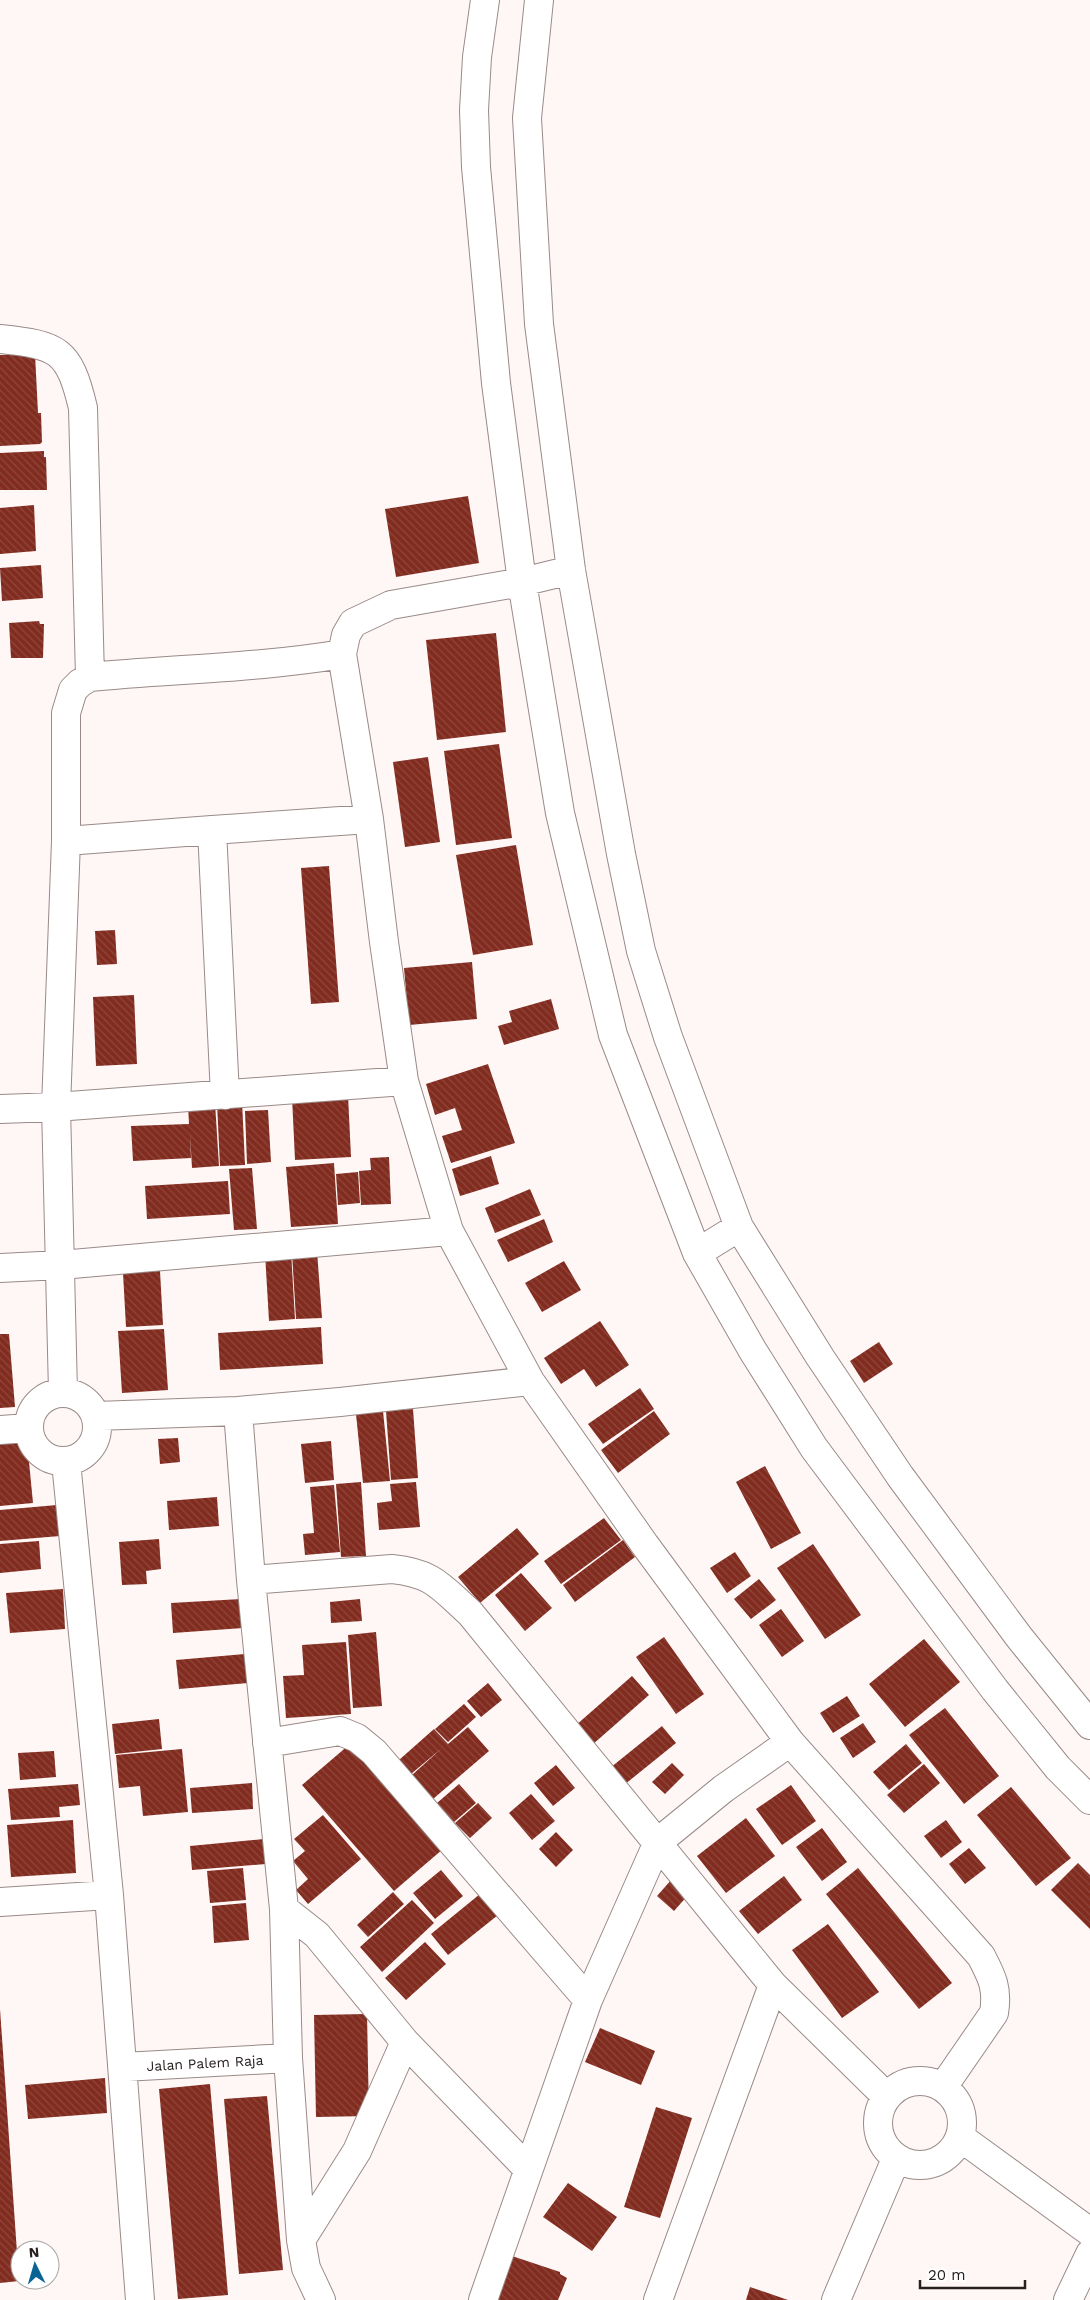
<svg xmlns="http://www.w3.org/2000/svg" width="1090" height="2300" viewBox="0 0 1090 2300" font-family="'Work Sans',sans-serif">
<defs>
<pattern id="building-back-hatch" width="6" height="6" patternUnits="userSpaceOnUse" patternTransform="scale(1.25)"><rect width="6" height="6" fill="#822b1f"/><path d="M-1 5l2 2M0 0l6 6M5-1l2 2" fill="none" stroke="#8e483e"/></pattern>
</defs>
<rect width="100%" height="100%" fill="#fef7f6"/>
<path fill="url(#building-back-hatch)" d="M35,354l3,59h3l1,29 -2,2 -40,2v-91z
M44,451v6h2l1,33h-47v-37z
M468,496l11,67 -83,14 -11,-68z
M34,505l2,46 -36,3v-46z
M41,565l2,33 -41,3 -2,-33z
M39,621l1,3h4l-1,34h-32l-2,-35z
M496,633l10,99 -69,8 -11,-100z
M499,744l13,94 -56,7 -12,-94z
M428,757l12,85 -35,5 -12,-85z
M516,845l17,100 -60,10 -17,-100z
M329,866l10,136 -28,2 -10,-136z
M115,930l2,34 -20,1 -2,-34z
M472,962l5,57 -68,6 -5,-57z
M134,995l3,69 -41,2 -3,-69z
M551,999l8,30 -55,16 -6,-19 14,-4 -3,-11z
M488,1064l27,79 -64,20 -9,-27 20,-6 -7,-22 -20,7 -9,-31z
M348,1095l3,62 -56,3 -3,-63z
M242,1101l3,64 -25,1 -3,-63z
M215,1103l4,63 -27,2 -2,-34 1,24 -58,3 -2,-35 58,-2 -1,-19z
M268,1110l3,52 -24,2 -2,-53z
M491,1156l8,28 -39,12 -8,-27z
M389,1157l2,47 -30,1 -2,-34 12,-1 -1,-12z
M334,1163l4,61 -47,3 -5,-60z
M252,1168l5,61 -23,1 -5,-61z
M358,1172l2,31 -22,2 -2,-31z
M228,1181l2,33 -83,5 -2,-33z
M530,1189l11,26 -46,18 -10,-25z
M544,1219l9,23 -45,20 -11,-22z
M291,1251l4,68 -26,2 -4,-68z
M317,1251l5,67 -26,1 -4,-66z
M564,1261l17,29 -39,22 -17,-29z
M160,1271l3,54 -37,2 -3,-54z
M600,1321l29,44 -33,22 -12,-18 -23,15 -17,-26z
M321,1327l2,37 -103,6 -2,-37z
M164,1329l4,61 -46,3 -4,-62z
M0,1334h9l6,73 -15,1z
M879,1342l14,22 -29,19 -14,-22z
M640,1388l14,21 -51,35 -15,-20z
M413,1409l5,69 -27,2 -5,-69z
M383,1411l7,70 -27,2 -7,-69z
M654,1411l16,23 -52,39 -17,-23z
M178,1438l2,24 -20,2 -2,-25z
M27,1441l6,62 -33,3v-63z
M331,1441l3,39 -29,3 -4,-39z
M765,1466l36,67 -30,16 -35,-67z
M361,1482l5,74 -25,1 -5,-73z
M416,1482l4,45 -41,3 -2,-27 15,-2 -2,-17z
M334,1485l6,67 -35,3 -2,-21 11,-1 -4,-46z
M217,1497l2,29 -50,4 -2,-29z
M57,1505l3,31 -60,5v-31z
M604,1518l17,22 -60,44 -17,-23z
M517,1528l22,26 -59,49 -22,-26z
M159,1539l2,30 -15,2 1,13 -25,1 -3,-43z
M623,1540l12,17 -60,45 -12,-17z
M39,1541l2,28 -41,4v-29z
M813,1544l48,71 -36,24 -48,-71z
M735,1552l16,24 -24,17 -17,-25z
M521,1573l31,35 -27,23 -30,-36z
M759,1579l17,21 -25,19 -17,-20z
M63,1589l2,40 -55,4 -4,-40z
M241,1599l2,29 -70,5 -2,-30z
M360,1599l2,22 -31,2 -1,-21z
M781,1609l23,32 -22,16 -23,-32z
M376,1632l6,74 -29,2 -5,-73z
M664,1637l40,57 -28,20 -40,-57z
M924,1639l36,43 -55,45 -36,-43z
M346,1642l5,72 -65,4 -3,-42 21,-1 -2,-30z
M245,1654l3,29 -69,6 -3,-29z
M632,1676l17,19 -57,50 -17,-19z
M488,1683l14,17 -21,17 -14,-16z
M847,1696l13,20 -27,17 -13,-20z
M464,1704l12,13 -28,25 -13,-13z
M945,1708l54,68 -35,28 -55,-69z
M159,1719l3,30 -47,5 -3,-30z
M863,1723l13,19 -23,16 -13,-20z
M662,1726l14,17 -52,42 -14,-17z
M468,1727l21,24 -56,48 -21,-24 30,-27 -31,26 -12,-14 35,-31 14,15z
M350,1744l93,105 -49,42 -92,-106z
M906,1744l16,19 -33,27 -16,-18z
M182,1749l6,63 -45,4 -3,-30 -21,2 -3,-33z
M54,1751l2,26 -36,3 -2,-27z
M672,1763l12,12 -19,19 -13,-12z
M924,1764l16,19 -36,30 -17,-18z
M556,1765l19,23 -22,18 -19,-23z
M252,1783l1,26 -61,4 -2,-25z
M78,1784l2,21 -21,2 1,10 -49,3 -3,-31z
M459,1784l17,19 -22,19 -17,-19z
M791,1785l25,36 -34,24 -26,-36z
M1011,1787l60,71 -35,28 -59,-71z
M531,1794l24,27 -23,19 -23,-27z
M478,1803l14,15 -22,20 -15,-15z
M323,1815l38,44 -53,45 -12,-14 12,-11 -15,-18 12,-10 -11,-12z
M746,1818l29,38 -49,37 -29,-37z
M73,1820l3,53 -65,4 -4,-52z
M946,1820l16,22 -21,16 -17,-22z
M822,1828l25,34 -25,19 -26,-34z
M556,1832l17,18 -17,17 -17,-18z
M264,1839l2,25 -74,6 -2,-24z
M969,1848l17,20 -21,16 -16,-20z
M1078,1863l12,12v54l-39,-39z
M243,1868l3,32 -36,3 -3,-32z
M858,1868l94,115 -33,26 -93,-115z
M441,1870l22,26 -28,23 -22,-26z
M784,1876l18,24 -44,34 -19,-23z
M672,1879l17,15 -15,17 -17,-15z
M393,1892l11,12 -36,33 -11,-12z
M480,1894l18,21 -50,40 -17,-21z
M412,1900l22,23 -52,49 -22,-25z
M246,1903l3,37 -35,3 -2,-37z
M828,1924l51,68 -37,26 -50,-68z
M425,1942l21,22 -40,36 -21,-22z
M0,2009l19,272 -19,2z
M367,2014l2,102 -53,1 -2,-102z
M600,2028l55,23 -14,34 -56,-23z
M105,2078l2,35 -79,6 -3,-34z
M210,2084l18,211 -50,4 -19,-210z
M267,2096l16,174 -44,4 -15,-175z
M656,2107l36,11 -32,100 -36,-11z
M568,2183l49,34 -25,34 -49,-34z
M512,2256l48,16v2l7,4 -9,22h-60z
M750,2287l38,13h-42z"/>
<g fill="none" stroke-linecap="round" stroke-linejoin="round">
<defs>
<path id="minor" d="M485,0l-8,57 -3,53 2,57 20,216 26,199 38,231 53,222 84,218 56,98 61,97 181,242 63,78 32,32
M539,0l-12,118 12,206 32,246 50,284 20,97 27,86 71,190 81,130 80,119 119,161 71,88
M0,339c58,6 69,10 83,69l7,269 -10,6 -7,7 -7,23v128l-10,266 7,285
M342,654l27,165 15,123 20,139 45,150 81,150 115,164 145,197 191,214c11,21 17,32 13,57l-51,74
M90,677c84,-8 169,-9 252,-23l4,-19 7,-12 38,-18 131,-23 49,-12
M212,830l157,-11
M66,841l146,-11 13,265
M0,1109l56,-2 348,-26
M697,1253l42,-26
M0,1268l61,-3 388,-34
M29 1427a34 34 0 1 1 68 0a34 34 0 1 1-68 0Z
M238,1411l13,169 33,329 4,149 13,182 5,28 15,32
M96,1416l142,-5 102,-9 190,-21
M0,1430l28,-2
M66,1462l43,433 31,405
M251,1580l141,-11c41,4 49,18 78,44l303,372 113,111
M267,1743l73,-12 17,7 17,14 214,248
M0,1902l109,-7
M284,1909l33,26 88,107 123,127
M123,2067l165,-9
M878 2123a42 42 0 1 1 84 0a42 42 0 1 1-84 0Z
M960,2137l130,95
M301,2240l56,-89 48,-109
M483,2300l105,-300 70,-158 65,-53 67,-47
M658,2300l115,-315
M836,2300l60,-141
M1068,2300l22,-46"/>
</defs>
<use href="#minor" stroke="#998a87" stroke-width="30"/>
<use href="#minor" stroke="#fff" stroke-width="28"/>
</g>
<g text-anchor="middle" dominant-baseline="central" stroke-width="5" stroke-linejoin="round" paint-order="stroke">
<g font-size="14" fill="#26201f" stroke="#fff">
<text transform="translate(205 2063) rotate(-3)">Jalan Palem Raja</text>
</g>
</g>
<g transform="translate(35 2265) rotate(355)"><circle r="24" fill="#ffffff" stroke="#a8a6a5"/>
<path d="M0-4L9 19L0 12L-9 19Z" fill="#086494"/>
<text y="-8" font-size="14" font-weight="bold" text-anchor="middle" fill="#26201f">N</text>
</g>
<path d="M920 2280v8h105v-8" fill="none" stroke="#26201f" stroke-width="2.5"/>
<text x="928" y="2280" font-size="15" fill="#26201f" stroke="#ffffff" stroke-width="4" paint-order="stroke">20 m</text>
</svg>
